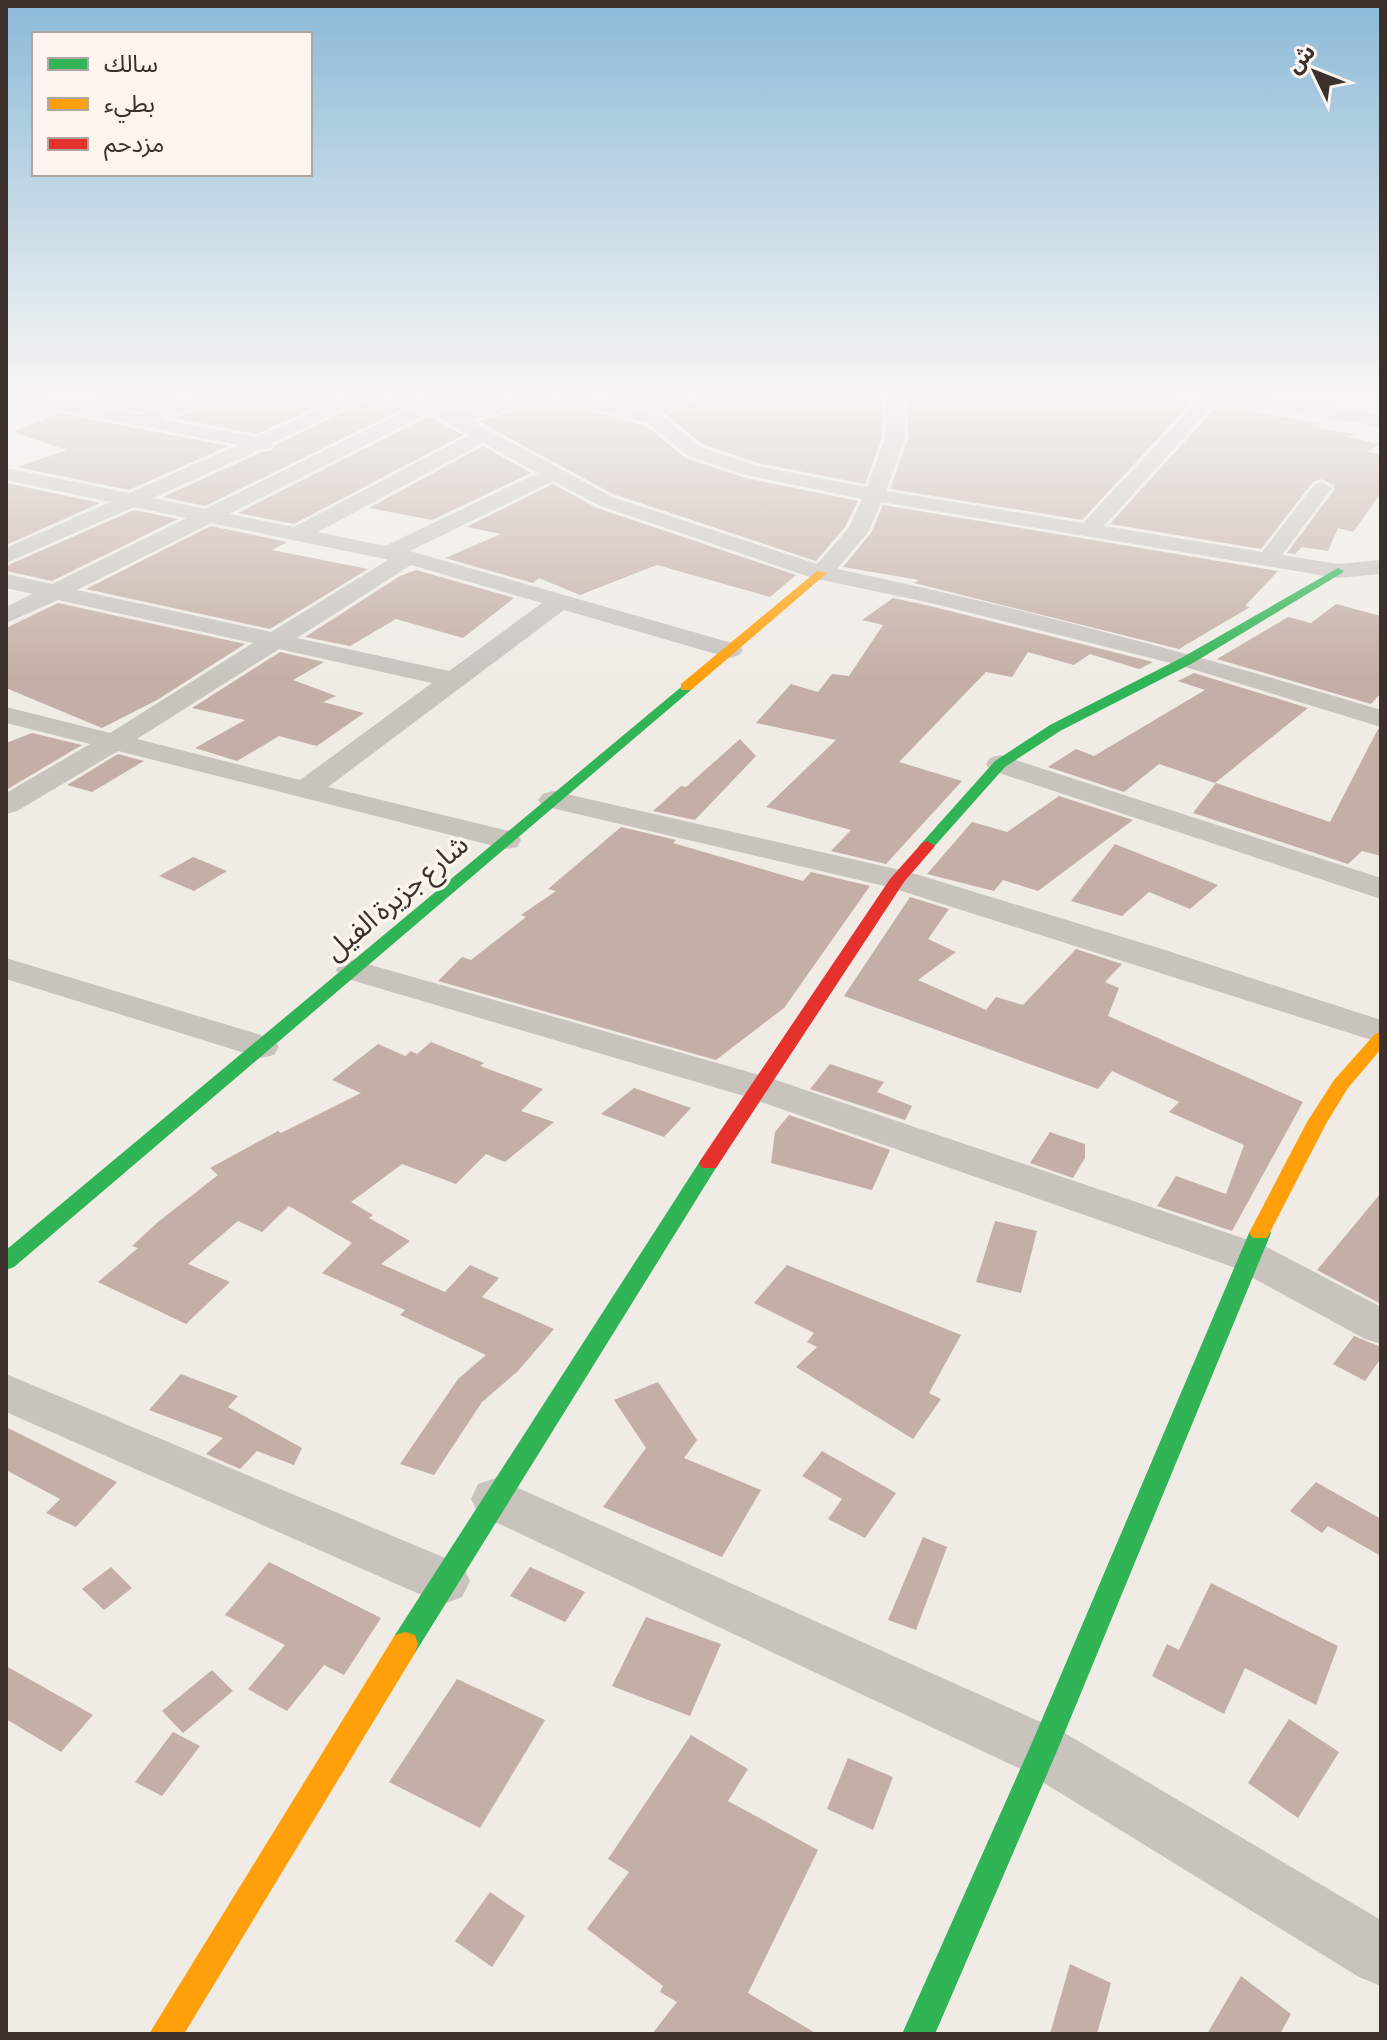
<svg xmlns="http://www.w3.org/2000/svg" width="1387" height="2040" viewBox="0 0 1387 2040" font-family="'Asap Condensed','Noto Sans Arabic',sans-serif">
<rect width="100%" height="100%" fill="#f0ebe5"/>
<path fill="#c3afa7" d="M108,394h84l-53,18 -52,-10z
M229,394h118l-91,40 -82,-16 50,-17z
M380,394l5,7 20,7 -200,98 -42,-9 99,-45 9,-1 4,-6z
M416,394h102l-62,16z
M590,394h78l-23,14z
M700,394h183l-1,43 -17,47 -107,-21 -56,-19 -35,-28z
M907,394h251l36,6 -112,120 -192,-31 18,-50z
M554,401l92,25 40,32 59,20 113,23 -13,26 -29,34 -203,-67 -135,-73z
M1218,405l103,19 -3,4 38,6 -7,3 30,7 -12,8 14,3v38l-28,39 -15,-4 -10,23 -26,-4 -7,7 -8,-1 47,-63v-5l-13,-6 -8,3 -52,67 -151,-25z
M59,413l169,33 -99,44 -112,-23 50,-17 -54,-18z
M429,416l34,19 -169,89 -56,-11z
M483,446l48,27 -99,47 -63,-12z
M6,483l94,20 -94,42z
M553,484l44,24 199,67 -26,22 -113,-32 -77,30 -41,-17 -6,5 -88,-25 56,-24 -35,-7z
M883,505l395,66 -33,35 5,1 -71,42 -265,-66 5,-3 -76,-13 28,-34z
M134,510l44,9 -126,62 -46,-10v-5z
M211,526l76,16 -15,8 96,19 -98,60 -184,-40z
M416,570l98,28 -51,40 -67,-19 -46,27 -45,-9 95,-61z
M893,598l41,9 219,55 -14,7 -49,-15 -16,11 -46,-13 -16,25 -26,-5 -87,90 63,19 -76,83 -55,-13 20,-21 -85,-23 70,-67 -80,-17 35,-39 27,8 14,-18 17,2 34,-51 -21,-5z
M58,603l187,41 -88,56 -55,28 -96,-40v-60z
M1336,604l45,12v77l-10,11 -154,-45 71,-42 23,6z
M280,652l44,10 -31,18 43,16 -13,6 41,11 -47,33 -38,-10 -42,25 -42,-13 50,-28 -53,-12z
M1194,673l114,35 -93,75 -56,-19 -35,28 -76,-25 28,-18 18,7 111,-66 -27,-9z
M1378,729l3,1v126l-19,-5 -14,13 -155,-51 23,-30 114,39z
M32,733l50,12 -76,45v-47z
M740,739l16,17 -61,64 -42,-9 28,-25 5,1z
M118,754l26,7 -52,31 -25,-7z
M1059,796l74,24 -95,71 -35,-11 -9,11 -67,-17 45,-52 35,10z
M621,827l55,13 -3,3 130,38 8,-9 59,14 -86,122 -68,52 -278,-79 24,-24 9,3 55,-43 -5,-2 35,-24 -8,-2z
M1115,844l103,41 -28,24 -41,-17 -27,24 -51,-15z
M193,857l34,14 -33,20 -35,-15z
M910,897l39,12 -21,30 28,13 -38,28 68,30 10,-13 27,8 53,-56 46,15 -17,18 14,6 -11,28 195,86 -71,129 -75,-25 19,-30 50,18 18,-49 -75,-33 10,-10 -67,-31 -14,18 -254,-93z
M431,1042l53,21 -4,3 63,23 -22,22 33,11 -49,40 -19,-8 -30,30 -54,-20 -51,38 22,13 -4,3 41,23 -29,23 64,28 25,-27 29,13 -17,19 72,32 -36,42 -36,31 -48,73 -34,-11 58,-85 28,-24 -86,-40 5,-5 -83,-37 30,-30 -63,-37 -27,26 -24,-11 -50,43 42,18 -44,42 -88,-42 40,-34 -6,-2 26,-24 60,-47 -8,-7 68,-37 3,2 80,-40 -29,-13 46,-36 27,12 6,-5 6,3z
M830,1064l54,18 -7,10 35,14 -7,14 -95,-31z
M634,1088l57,20 -27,29 -63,-23z
M789,1115l101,35 -18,40 -101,-27 4,-31z
M1050,1132l35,12v14l-12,20 -43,-15z
M1381,1193v111l-64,-34z
M995,1221l42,10 -16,62 -45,-11z
M787,1265l174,70 -32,58 12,6 -28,40 -117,-72 21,-20 -10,-5 7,-9 -60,-30z
M1354,1336l27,11v11l-16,23 -32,-17z
M181,1374l57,22 -10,11 74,41 -8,17 -37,-14 -17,18 -34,-15 17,-16 -74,-28z
M658,1382l39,58 -13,18 77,32 -39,67 -119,-50 43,-59 -32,-48z
M6,1427l78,39 33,16 -41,45 -30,-14 14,-14 -54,-29z
M822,1451l74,42 -31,45 -37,-19 14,-20 -40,-23z
M1316,1482l65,37v37l-53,-30 -6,7 -32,-22z
M923,1537l24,10 -31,83 -28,-10z
M269,1562l112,56 -37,57 -20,-10 -37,46 -39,-22 37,-44 -60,-30z
M111,1567l21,21 -28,22 -22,-21z
M530,1567l55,25 -20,30 -55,-26z
M1211,1583l127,63 -22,59 -71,-37 -21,46 -72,-38 15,-32 12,6z
M646,1617l75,27 -31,72 -78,-30z
M6,1666l87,49 -32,37 -55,-33z
M212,1670l21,21 -50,42 -21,-22z
M457,1679l88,41 -65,108 -91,-46z
M1289,1719l50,33 -41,66 -50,-35z
M173,1732l27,14 -38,50 -27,-14z
M691,1735l57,34 -20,32 90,49 -70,143 69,41h-165l25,-32 -17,-10 3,-6 -76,-57 42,-57 -21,-13z
M848,1758l45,19 -20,53 -46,-21z
M490,1892l35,24 -33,51 -37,-26z
M1070,1964l41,19 -14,51h-47z
M1241,1976l50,38 -11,20h-73z"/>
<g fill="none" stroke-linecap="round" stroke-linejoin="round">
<path fill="#c9c3be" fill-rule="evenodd" d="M6,394h22l111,21 61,-21h26l-3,4 -61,21 94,18 98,-43h23l-104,49 -2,5 -10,1 -108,49 52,11 208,-102 -27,-9 -3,-4h26l47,19 73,-19h50l66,17 28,-17h24l-35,22 39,31 56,19 110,21 18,-49 1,-44h18l1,44 -19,53 197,32 121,-129h47l130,21v12l-162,-28 -115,127 158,26 53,-68 7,-2 10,6 -50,67 56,9 43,-4v14l-43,4 -457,-76 -12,29 -32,38c184,38 364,87 544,141v17l-202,-62 -244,-61 -122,-26 -215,-73 -45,-24 -143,70 329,94 4,5 -4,5 -9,3 -166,-48 -236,177 189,46 4,7 -4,7 -11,2 -388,-98 -101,60 -11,3v-21l84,-49 -84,-21v-16l104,26 143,-90 -195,-43 -52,23v-16l26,-13 -26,-6v-14l46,10 135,-66 -53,-11 -128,56v-15l104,-46 -104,-22v-12l123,25 109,-48 -232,-45zM554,398l93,25 40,32 59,20 116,24 -14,30 -31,35 -205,-67 -142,-77zM429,413l40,22 -175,92 -65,-13zM483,443l55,30 -153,73 -67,-14zM211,523l174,36 3,1 -117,72 -194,-42zM411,565l131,38 -93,68 -152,-33zM279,649l153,34 -132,97 -163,-41z
M1000,755l381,123v21l-391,-129 -4,-6 4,-6z
M553,791l356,81 253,77 219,71v23l-492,-156 -346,-81 -5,-6 5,-6z
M6,958l268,81 5,8 -5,8 -13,3 -255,-79z
M353,960l417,118 493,167 118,62v37l-16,-5 -132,-72 -489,-171 -403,-119 -5,-7 5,-7z
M6,1374l456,191 8,16 -8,16 -18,7 -18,-7 -420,-185z
M496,1478l567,254 318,188v66l-22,-9 -336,-207 -545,-256 -7,-15 7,-15z"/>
<path fill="#30b455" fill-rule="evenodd" d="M1338,568l6,3 -2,2 -149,90 -133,68 -55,36 -73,82h-10l-3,-3 76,-85 55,-36 133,-68z
M686,683l7,4 -2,3 -677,577 -8,3v-20z
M709,1156l7,2 3,5 -304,490 -10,3 -10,-3 -3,-9 3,-9 307,-477z
M1260,1226l7,2 4,5 -214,518 -122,283h-33l129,-289 218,-512 4,-5z"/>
<path fill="#ff9f0a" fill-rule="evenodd" d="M817,571l10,2 -136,117h-10v-6z
M1381,1032v17l-33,39 -21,34 -60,116h-14l-4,-5 58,-111 27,-42 41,-46z
M405,1632l10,3 3,9 -3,9 -231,381h-35l246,-399z"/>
<path fill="#e5322d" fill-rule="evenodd" d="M927,841l8,5 -31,36 -188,286h-14l-3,-5 3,-5 188,-279 32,-36z"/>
</g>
<linearGradient id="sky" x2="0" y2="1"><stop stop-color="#8bbad8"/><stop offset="0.58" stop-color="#f8f6f3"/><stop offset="1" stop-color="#f8f6f3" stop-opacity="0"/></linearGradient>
<rect width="1387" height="679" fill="url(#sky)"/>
<g text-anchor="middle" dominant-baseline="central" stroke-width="7" stroke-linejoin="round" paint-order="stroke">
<g font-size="28" fill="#3b302b" stroke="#fbf5ee">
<text transform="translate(396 897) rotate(-40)">شارع جزيرة الفيل</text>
</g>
</g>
<rect width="1387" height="2040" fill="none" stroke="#3b302b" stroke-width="16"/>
<rect x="32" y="32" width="280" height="144" fill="#fbf5ee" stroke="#aea6a0" stroke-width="2"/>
<rect x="48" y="58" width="40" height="12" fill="#30b455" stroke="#aea6a0" stroke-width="2"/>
<text x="104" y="72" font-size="24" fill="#3b302b">سالك</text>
<rect x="48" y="98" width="40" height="12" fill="#ff9f0a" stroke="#aea6a0" stroke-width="2"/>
<text x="104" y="112" font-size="24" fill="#3b302b">بطيء</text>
<rect x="48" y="138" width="40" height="12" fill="#e5322d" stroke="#aea6a0" stroke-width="2"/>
<text x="104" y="152" font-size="24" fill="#3b302b">مزدحم</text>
<g transform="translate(1315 72) rotate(313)" stroke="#fbf5ee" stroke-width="6" paint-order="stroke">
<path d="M0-6L14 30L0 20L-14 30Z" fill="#3b302b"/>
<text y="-12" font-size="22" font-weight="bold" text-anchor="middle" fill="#3b302b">ش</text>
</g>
</svg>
